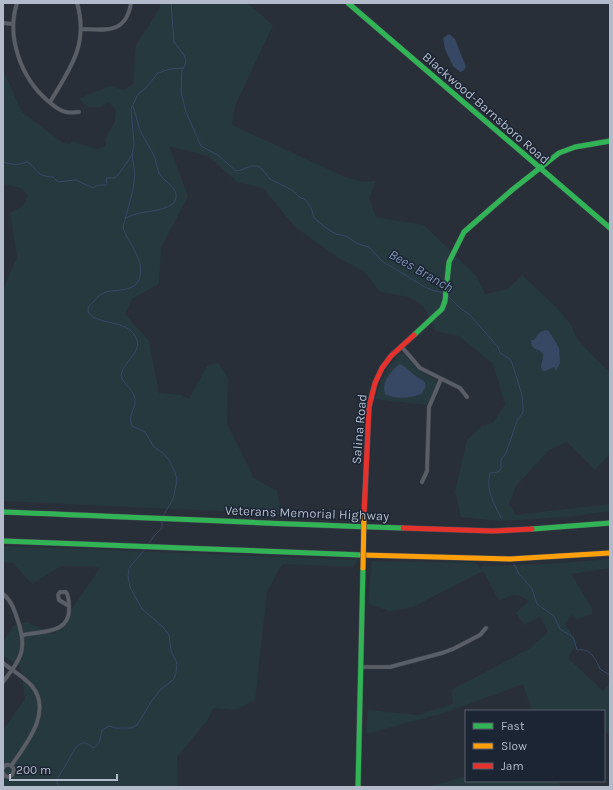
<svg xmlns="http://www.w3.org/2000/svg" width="613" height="790" viewBox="0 0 613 790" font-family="Karla,sans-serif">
<rect width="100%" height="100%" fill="#292f39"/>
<path fill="#26393f" d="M160,3h87l26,22 -38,81 -3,19 113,52 18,5 13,-1 -7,17 7,19 48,8 53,52 8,17 23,-5 14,-14 35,33 14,17 6,14 33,34v80l-15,17 -28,-28 -18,8 -33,36 -7,18 7,11 94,-11v7l-43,6 -66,4 -40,-4 -6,-26 12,-51 15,-14 11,-3 12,-19 -12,-40 -34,-28 -23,-5 -13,-25 -14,-9 -29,-5 -15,-20 -25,-13 -45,-32 -32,-39 -26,-6 -29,-26 -39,-10 19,50 -27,52 -2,36 -27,15 -7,15 24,27 10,52 22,2 8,4 18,-33 11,-3 10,15 -1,46 27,54 23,13 5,23 -279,-13v-211l14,-33 -7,-44 13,-7 5,-11 -7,-7 -18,-4v-114l19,42 41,31 7,1 2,-3 24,8 10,-3 -1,-6 10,-19 1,-12 -8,-7 -7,5h-14l-8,-8c9,-5 20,-8 31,-13l14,4 9,-6 3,-39 24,-37z
M401,353l3,1 15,17 17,9 1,3 -10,22 -52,-6c5,-17 12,-35 26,-46z
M3,546l354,14 -4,7 -71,-3 -15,28 -12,108 -19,10 -23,-2 -6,13 -30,36 1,30h-175v-57l22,-31 -5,-33 -17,-10v-14l10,-16 14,-4 27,13 46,-67 -9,-2h-30l-29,18 -19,-21 -10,-1z
M610,559v9l-39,6 21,34v6l-15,5 -6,-4 -6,9 12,18 -9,16 35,33 7,-7v53l-6,-8v-18h-72l-9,-27 -79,29 -78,21 2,-24 49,5 36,-11 -2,-14 78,-41 19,-17 -8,-15 -16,8 -8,-12 13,-12c-14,-9 -16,-7 -30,0l-16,-30 -70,36 -24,4 -21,-7 4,-43 104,2 6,7 -1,-4 68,-2z
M466,776v5h92l3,6h-133z"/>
<path fill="#374865" d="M449,34l6,5 11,28 -3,4 -3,1 -7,-6 -8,-17 -2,-11z
M545,330l4,1 10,17 1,15 -4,8 -2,-4 -9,4h-2l-2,-4c0,-3 3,-10 2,-13 -4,-7 -12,-2 -12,-14h3l5,-7z
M400,364c7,3 11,9 17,13 3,2 7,3 8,6 2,3 -1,8 -4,11 -10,4 -26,6 -36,0 -4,-11 6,-24 15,-30z"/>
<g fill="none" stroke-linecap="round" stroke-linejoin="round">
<path stroke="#374865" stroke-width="1" d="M171,3l3,39 10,13 2,5 -1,5 -3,5 -1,22 5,20 15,34 18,10 17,15 5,-1 10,-4h6l4,2 9,11 22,11 7,7 7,3 5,7 3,11 12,10 10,6 10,2 12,8 11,3 13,14 43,26 7,3 11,3
M132,155l3,19 -2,16 -10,37c5,18 21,30 17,49 -3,16 -22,13 -34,16 -5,2 -9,5 -12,9 -4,3 -6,6 -6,10 4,13 35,9 45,22 15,18 -12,28 -12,44 4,8 12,13 14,21 2,10 -8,16 -3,28l13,6 9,15 9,6 6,7 6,12 2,8 -4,19 -10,17
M3,162l13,3 11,-3c12,6 6,14 26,15l5,5 18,-2 17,8 5,-3h8l1,-2 -1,-5h8l4,-3 14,-20 2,-11 -3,-35 7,-15 7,-5 13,-16 12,-4 14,-1
M126,218c15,-9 34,-4 48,-15 8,-15 -9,-19 -15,-30 -2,-5 -3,-10 -4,-15 -4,-10 -11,-18 -15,-28 -3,-8 -4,-16 -7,-24
M448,296l13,13 8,5 29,33 2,6 10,6 2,4 10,32 1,12v5l-6,9 -11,32 -5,7v9l-3,3 -8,1c-5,16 5,32 11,45
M149,543l5,-7 8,-8v-7
M514,564l5,10 13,15 5,15 17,12 6,13 13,8 4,13c14,-2 18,8 23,19l10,6
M60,787l-3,-3v-4c3,-7 8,-13 11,-19 6,-11 12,-26 25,-13 8,-4 7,-10 9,-18l7,-4 7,2h15l6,-3 14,-23 9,-12 13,-10 3,-7 1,-10 -6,-12 -2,-16 -6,-8 -21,-18 -12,-22 -2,-11 1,-8 16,-19"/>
<defs>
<path id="street" d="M17,3c-11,34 4,75 31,98 5,4 11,10 18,11 4,1 9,0 13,0
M3,23l10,1
M82,29c24,1 44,5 49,-26
M50,102c20,-33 39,-58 27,-99
M401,346l19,22 40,20 7,9
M422,482l5,-11 2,-64 12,-28
M3,594c8,6 11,15 14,24 11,31 5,39 -14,64
M22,635c20,-4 49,-1 47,-28 0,-6 0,-11 -3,-15h-6l-2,3 1,5 10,6
M3,663c9,7 21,14 29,23 21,26 -6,58 -21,80
M361,667h29l52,-14 11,-4 27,-14 6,-7
M3,768c3,-5 9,-4 11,2l-2,5c-3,3 -7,2 -9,-2"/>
<path id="fast" d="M348,3l262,225
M414,335l28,-26 3,-8 4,-39 15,-30 48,-42 47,-37 16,-6 35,-6
M3,512c133,5 267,12 400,16
M532,529l78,-6
M3,541c120,4 239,10 359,14
M358,787l5,-219"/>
<path id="slow" d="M362,555l148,4 100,-6"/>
<path id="jam" d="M364,515l5,-108 6,-24 7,-15 9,-12 23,-21
M403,528l90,3 39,-2"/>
</defs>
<use href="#street" stroke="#464a52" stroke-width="4.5"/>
<use href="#fast" stroke="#464a52" stroke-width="6"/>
<use href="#slow" stroke="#464a52" stroke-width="6"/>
<use href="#jam" stroke="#464a52" stroke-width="6"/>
<use href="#street" stroke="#5a5e66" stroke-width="3.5"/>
<use href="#fast" stroke="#30b455" stroke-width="5"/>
<use href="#slow" stroke="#ff9f0a" stroke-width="5"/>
<use href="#jam" stroke="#e5322d" stroke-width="5"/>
<defs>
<path id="slow-bridge" d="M363,568l1,-53"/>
</defs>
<use href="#slow-bridge" stroke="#464a52" stroke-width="6" stroke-linecap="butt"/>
<use href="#slow-bridge" stroke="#ff9f0a" stroke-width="5"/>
</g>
<g text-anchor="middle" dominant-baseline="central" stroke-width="3" stroke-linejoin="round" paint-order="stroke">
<g font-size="13" fill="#b3bbca" stroke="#1c2533">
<text transform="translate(486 108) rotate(41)">Blackwood-Barnsboro Road</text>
<text transform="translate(359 429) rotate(-85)">Salina Road</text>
<text transform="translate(307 513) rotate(2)">Veterans Memorial Highway</text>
</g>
<g font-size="14" font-style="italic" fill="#7a8fb2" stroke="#1c2533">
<text transform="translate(421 271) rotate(30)">Bees Branch</text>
</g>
</g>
<rect width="613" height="790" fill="none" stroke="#b3bbca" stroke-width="8"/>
<rect x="465" y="710" width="140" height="72" fill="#1c2533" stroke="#58616f"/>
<rect x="473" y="723" width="20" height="6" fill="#30b455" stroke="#58616f"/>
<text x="501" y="730" font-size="12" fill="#b3bbca">Fast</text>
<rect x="473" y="743" width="20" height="6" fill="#ff9f0a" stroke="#58616f"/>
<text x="501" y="750" font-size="12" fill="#b3bbca">Slow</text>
<rect x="473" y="763" width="20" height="6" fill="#e5322d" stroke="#58616f"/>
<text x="501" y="770" font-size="12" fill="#b3bbca">Jam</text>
<path d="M10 774v6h107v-6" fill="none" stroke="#b3bbca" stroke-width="2"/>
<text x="16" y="774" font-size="12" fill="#b3bbca" stroke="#1c2533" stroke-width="3" paint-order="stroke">200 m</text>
</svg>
